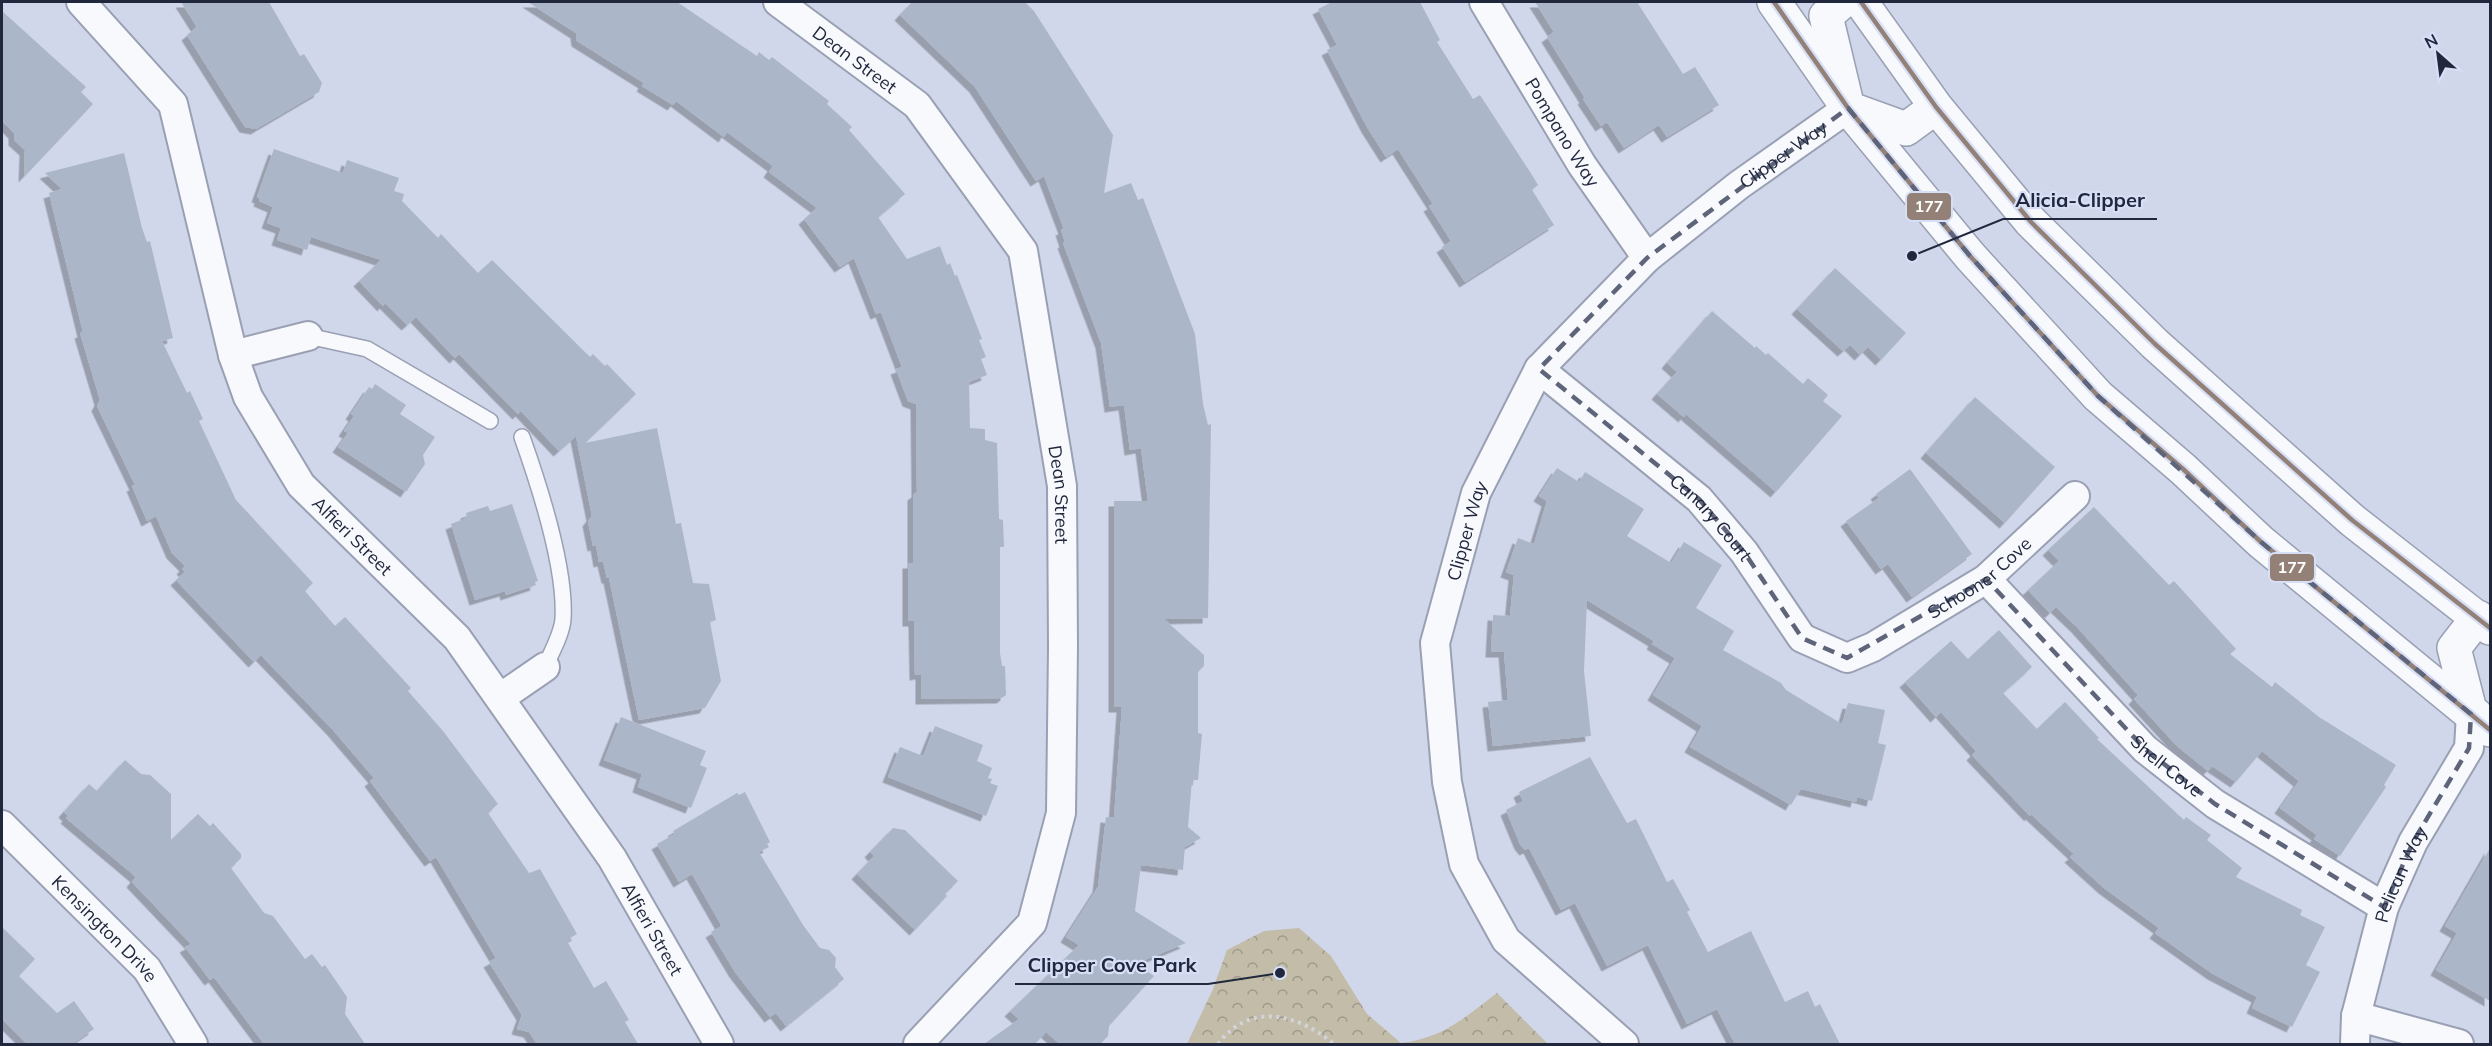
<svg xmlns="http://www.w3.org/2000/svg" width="2492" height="1046" viewBox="0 0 2492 1046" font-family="Mulish,sans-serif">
<defs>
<pattern id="forest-crowns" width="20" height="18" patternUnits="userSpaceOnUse" patternTransform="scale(1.5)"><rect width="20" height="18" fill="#c3bca8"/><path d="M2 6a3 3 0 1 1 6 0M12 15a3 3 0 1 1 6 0" fill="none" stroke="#9e998a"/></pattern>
<filter id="shadow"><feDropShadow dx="-5.5" dy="5.5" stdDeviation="0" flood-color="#0004"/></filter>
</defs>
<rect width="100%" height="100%" fill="#d0d7eb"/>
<path fill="url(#forest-crowns)" d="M1299,928l32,28 36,58 34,29c42,-5 63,-25 96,-50l51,51h-361l26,-55 14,-39 37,-19z"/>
<path fill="#abb7c8" filter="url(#shadow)" d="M181,2h88l31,54 4,-2 18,29 -3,9 -63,37 -11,-2 -58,-92 10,-8z
M528,2h149l80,54 2,-4 10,8 3,-3 57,44 -2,3 25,23 -3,3 56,64 -27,23 29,42 33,-13 7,19 3,-2 5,13 2,-1 25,64 -3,1 7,17 -5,2 6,16 -18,7 1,46 15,1v11l12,3 2,76 4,1 1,27h-4v106l2,13h3l1,29 -4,3 -81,1v-25l-6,1 -1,-54h-6v-58h5v-68l4,-3 -1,-88 -8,-3 -12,-32 6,-2 -21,-55 -5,2 -22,-56 -14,9 -36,-48 13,-11 -48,-36 4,-6 -46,-34 -3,5 -48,-36 -3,4 -31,-19 2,-3 -67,-42 -1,-8z
M912,2h113l9,9 79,124 -9,58 27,-10 7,17 5,-2 52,136 8,70 5,21 3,-1 -3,194 -44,1 40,36v11l-6,6v61l4,1 -4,46h-6l-4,47 13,11 -16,9 -2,23 -42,-5 -6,46 51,32 -51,21 19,12 -45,50 -1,10 -7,7 -41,1 -14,-12 -11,12h-51l35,-25 -9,-8 69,-66 -13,-8 32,-50 8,-70 8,1 8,-111h-8v-206h34l-7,-53 -11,2 -6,-45 -14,2 -9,-64 -38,-100 2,-1 -4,-12 3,-1 -20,-53 -8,5 -61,-94 -75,-72z
M1332,2h88l20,38 -3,2 36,57 7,-4 52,80 6,10 -6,5 22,35 -89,57 -23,-35 9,-6 -22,-35 4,-2 -35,-55 -12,8 -19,-30 -40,-77 10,-5 -19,-36z
M1535,2h102l46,72 12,-7 24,38 -52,32 -8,-12 -35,23 -17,-26 -6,4 -18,-27 2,-1 -38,-61 7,-5z
M2,11l84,76 -5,5 12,12 -69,73 1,-27 -11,-10v-7l-12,-12z
M274,149l69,24 4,-13 52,18 -5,13 10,3 -2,7 36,37 3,-4 37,39 14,-13 98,97 3,-3 12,12 2,-2 29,30 -51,49 72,-15 19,96 5,-1 12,60 16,1 7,36 -6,2 11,59 -16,27 -66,12 -30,-142h-2l-4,-17 -4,1 -3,-17 -3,1 -5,-25 4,-5 -16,-80 -17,15 -38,-40 -3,3 -59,-60 -4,4 -39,-41 -9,8 -22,-22 -2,3 -24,-25 22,-21 -70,-23 -4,13 -30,-10 4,-12 -14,-5 6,-16 -14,-6 1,-3 -3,-1z
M124,153l18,75 5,14 3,-1 23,97 -11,3 25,52 3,-2 13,28 -4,2 37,79 77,83 -8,8 30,35 10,-9 66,71 -3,3 35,40 55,73 -10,9 41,60 11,-4 37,65 -7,4 2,3 -4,2 26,45 12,-7 23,39 -4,2 13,22h-101l-8,-12 -12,-3 5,-14 -33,-53 7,-4 -60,-101 -6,4 -60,-80 4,-3 -41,-48 -72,-75 -7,7 -78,-82 9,-8 -3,-3 3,-3 -13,-13 -16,-37 -9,5 -15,-35 3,-1 -38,-79 3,-6 -20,-67 3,-1 -34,-139 13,-4 -17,-16z
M1835,268l71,65 -25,27 -13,-13 -8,8 -10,-10 -7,6 -46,-42z
M1712,311l43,37 1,-2 10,9 2,-2 35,31 5,-6 20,17 -5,6 19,15 -66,76 -90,-78 -2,3 -27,-23 20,-22 -10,-9z
M375,384l31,21 -6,9 35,23 -12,18 2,9 -19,28 -68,-45 10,-14 -4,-2 10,-15 -3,-2 18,-27 3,2z
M1975,397l80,70 -50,56 -79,-70z
M1557,468l22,14 6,-10 59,37 -17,27 44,27 13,-21 38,23 -26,43 38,23 -11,19 58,33 5,7 56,34 6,-21 37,7 -7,33 8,2 -14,56 -15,-4 -1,5 -55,-13 -10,16 -101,-58 12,-21 -49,-31 22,-37 -23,-14 2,-3 -67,-41 -3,71 7,65 -98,10 -5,-44 20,-2 -4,-48h-13l2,-37 17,1 4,-41 -8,-3 12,-34 16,6 13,-43 -8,-5z
M1910,469l62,85 -60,43 -24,-33 -7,5 -35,-48 33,-23 -3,-4z
M512,504l26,77 -3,1 1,3 -30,10 -1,-4 -30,9 -24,-76 16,-6 -1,-5 22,-7 2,5z
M2094,507l75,78 5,-4 30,33 32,35 -6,5 42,33 3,-5 44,35 77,48 -12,20 2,2 -46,69 -26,-17 3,-4 -37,-27 19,-27 -37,-30 -26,31 -24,-16 -4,5 -31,-25 -43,-47 4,-4 -61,-68 -21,-20 -6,6 -22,-23 31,-29 -11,-11z
M1999,630l33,37 -29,26 34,36 28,-27 34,36 -2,1 87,81 2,-3 25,18 -4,5 35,28 -6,9 66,33 -2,5 25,12 -19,38 14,7 -28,55 -40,-19 5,-11 -44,-23 -58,-41 4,-5 -55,-40 -34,-31 4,-3 -43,-40 -1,2 -58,-61 4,-4 -35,-39 -5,5 -31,-35 46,-41 17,18z
M621,717l85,34 -6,14 7,3 -16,40 -53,-21 4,-13 -38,-14z
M935,726l48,19 -6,16 15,7 -4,10 4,1 -2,4 8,3 -12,30 -98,-39 12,-30 23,9z
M1590,757l37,66 9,-4 31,63 6,-3 17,31 -3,2 21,40 43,-21 34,71 23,-11 7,16 5,-3 20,40h-105l-18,-35 -30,15 -39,-79 -41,21 -32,-63 -14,7 -32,-62 -4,2 -5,-6 -14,-34 17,-9 -4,-9z
M125,760l16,14 9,1 21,19v46l27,-26 12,12 3,-3 28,31v4l-10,10 33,45 9,3 32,43 7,-5 10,13 3,-2 22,32 -2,17 20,30h-101l-50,-67 -4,3 -25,-33 6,-3 -59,-62 4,-5 -70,-59 2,-2 -4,-4 25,-28 8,7z
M745,792l25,50 -3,2 2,3 -10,5 44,73 17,23 9,2 7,8 -1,9 9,12 -58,47 -10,-13 -6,4 -35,-45 -24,-40 9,-5v-4l-28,-49 -13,8 -22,-38 18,-10 -2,-3 64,-38 2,2z
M893,828l12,2 53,51 -13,13 2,2 -32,34 -58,-56 17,-18 -4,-4z
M2490,848v153l-54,-31 21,-37 -12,-7z
M2,927l33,32 -16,17 38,37 17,-12 20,28 -22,15h-45l-25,-25z"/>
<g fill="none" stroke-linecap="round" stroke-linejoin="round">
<defs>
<path id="service" d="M308,336l59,13 123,72
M522,437c17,48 44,132 41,182 -1,15 -12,34 -18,48"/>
<g id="minor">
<path id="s1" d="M81,2l92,102 60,251 15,42 53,88 156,153 155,220 107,186"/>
<path id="s2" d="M778,2l139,103 106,146 39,235 1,161 -2,166 -29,110 -114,121"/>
<path id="s3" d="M1484,2l98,163 65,93"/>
<path d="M233,355l75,-19"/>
<path id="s4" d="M1539,369l160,130 45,53 58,86 45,20 26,-11 113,-68 89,-83"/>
<path id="s5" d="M1986,579l159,170 70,55 169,103"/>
<path d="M500,698l45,-31"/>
<path id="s6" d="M2,825l145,144 46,75"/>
<path d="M2356,1016l103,28"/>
<path id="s7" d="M1624,1044l-118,-104 -42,-76 -17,-82 -12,-139 41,-150 63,-124 108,-111 92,-73 109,-77"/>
<path id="s8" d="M2355,1044l1,-28 28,-109 29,-65 56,-94 2,-34"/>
</g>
<path id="primary" d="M1774,2l74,106 122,148 128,140 85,73 78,73 229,188
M1842,2l-16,14 22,92 58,21 30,-22
M1861,2l75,105 95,115 124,122 197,176 138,108
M2476,715l-5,-1 -17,-66 24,-31"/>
</defs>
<use href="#service" stroke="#9aa0b3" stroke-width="18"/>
<use href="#minor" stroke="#9aa0b3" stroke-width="32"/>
<use href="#primary" stroke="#9aa0b3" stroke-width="36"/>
<path stroke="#d1d4da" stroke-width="4" stroke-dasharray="3 4.5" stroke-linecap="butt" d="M1218,1044c32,-43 80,-30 116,0"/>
<use href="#service" stroke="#f8f9fc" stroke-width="15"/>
<use href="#minor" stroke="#f8f9fc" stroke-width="28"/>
<use href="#primary" stroke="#f8f9fc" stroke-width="33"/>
<defs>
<path id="bus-1" d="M1774,2l74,106 122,148 128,140 85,73 78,73 229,188
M1861,2l75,105 95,115 124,122 197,176 138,108"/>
</defs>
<use href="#bus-1" stroke="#d7dff7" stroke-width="9"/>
<use href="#bus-1" stroke="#938177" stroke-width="4.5"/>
</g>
<path fill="none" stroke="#5e657b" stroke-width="4.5" stroke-dasharray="12 8" stroke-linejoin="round" d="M1848,108l122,148 128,140 163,146 210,172 -2,34 -56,94 -29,65 -169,-103 -70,-55 -159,-170 -139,79 -45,-20 -58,-86 -45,-53 -160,-130 108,-111z"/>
<g text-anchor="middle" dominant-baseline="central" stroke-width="4.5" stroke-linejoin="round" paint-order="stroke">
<g font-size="18" fill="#21283e" stroke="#d7dff7">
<text stroke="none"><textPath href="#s2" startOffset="96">Dean Street</textPath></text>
<text stroke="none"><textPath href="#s3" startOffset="152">Pompano Way</textPath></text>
<text stroke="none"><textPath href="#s7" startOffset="1088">Clipper Way</textPath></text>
<text stroke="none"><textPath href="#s2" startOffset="600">Dean Street</textPath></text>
<text stroke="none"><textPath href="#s4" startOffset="228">Canary Court</textPath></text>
<text stroke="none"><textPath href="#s7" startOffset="584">Clipper Way</textPath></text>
<text stroke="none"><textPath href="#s1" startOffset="615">Alfieri Street</textPath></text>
<text stroke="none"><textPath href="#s4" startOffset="584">Schooner Cove</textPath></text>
<text stroke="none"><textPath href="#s5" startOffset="260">Shell Cove</textPath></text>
<text stroke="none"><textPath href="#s8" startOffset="177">Pelican Way</textPath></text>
<text stroke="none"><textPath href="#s6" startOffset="146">Kensington Drive</textPath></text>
<text stroke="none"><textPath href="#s1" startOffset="1112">Alfieri Street</textPath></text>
</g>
</g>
<path fill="none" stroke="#21283e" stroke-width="2" d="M1912 256L2003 219H2157M1280 973L1208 984H1015"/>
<g fill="#21283e" stroke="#d7dff7" stroke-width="2">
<circle cx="1912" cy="256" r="6"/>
<circle cx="1280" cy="973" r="6"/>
</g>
<g font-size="20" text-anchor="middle" font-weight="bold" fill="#21283e" stroke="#d7dff7" stroke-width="4.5" stroke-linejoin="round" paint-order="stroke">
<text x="2080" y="207">Alicia-Clipper</text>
<text x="1112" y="972">Clipper Cove Park</text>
</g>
<g stroke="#d7dff7" stroke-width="2">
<rect x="1906" y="192" width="46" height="29" rx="6" fill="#938177"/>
<rect x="2269" y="553" width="46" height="29" rx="6" fill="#938177"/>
</g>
<g font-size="16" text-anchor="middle" font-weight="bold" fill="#fff">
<text x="1929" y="212">177</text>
<text x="2292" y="573">177</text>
</g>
<rect width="2492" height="1046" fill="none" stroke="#21283e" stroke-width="6"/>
<g transform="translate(2438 54) rotate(332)" stroke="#d7dff7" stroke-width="4.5" paint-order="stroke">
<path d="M0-4.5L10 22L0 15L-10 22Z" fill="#21283e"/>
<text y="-9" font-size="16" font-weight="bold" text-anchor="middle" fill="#21283e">N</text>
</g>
</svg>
